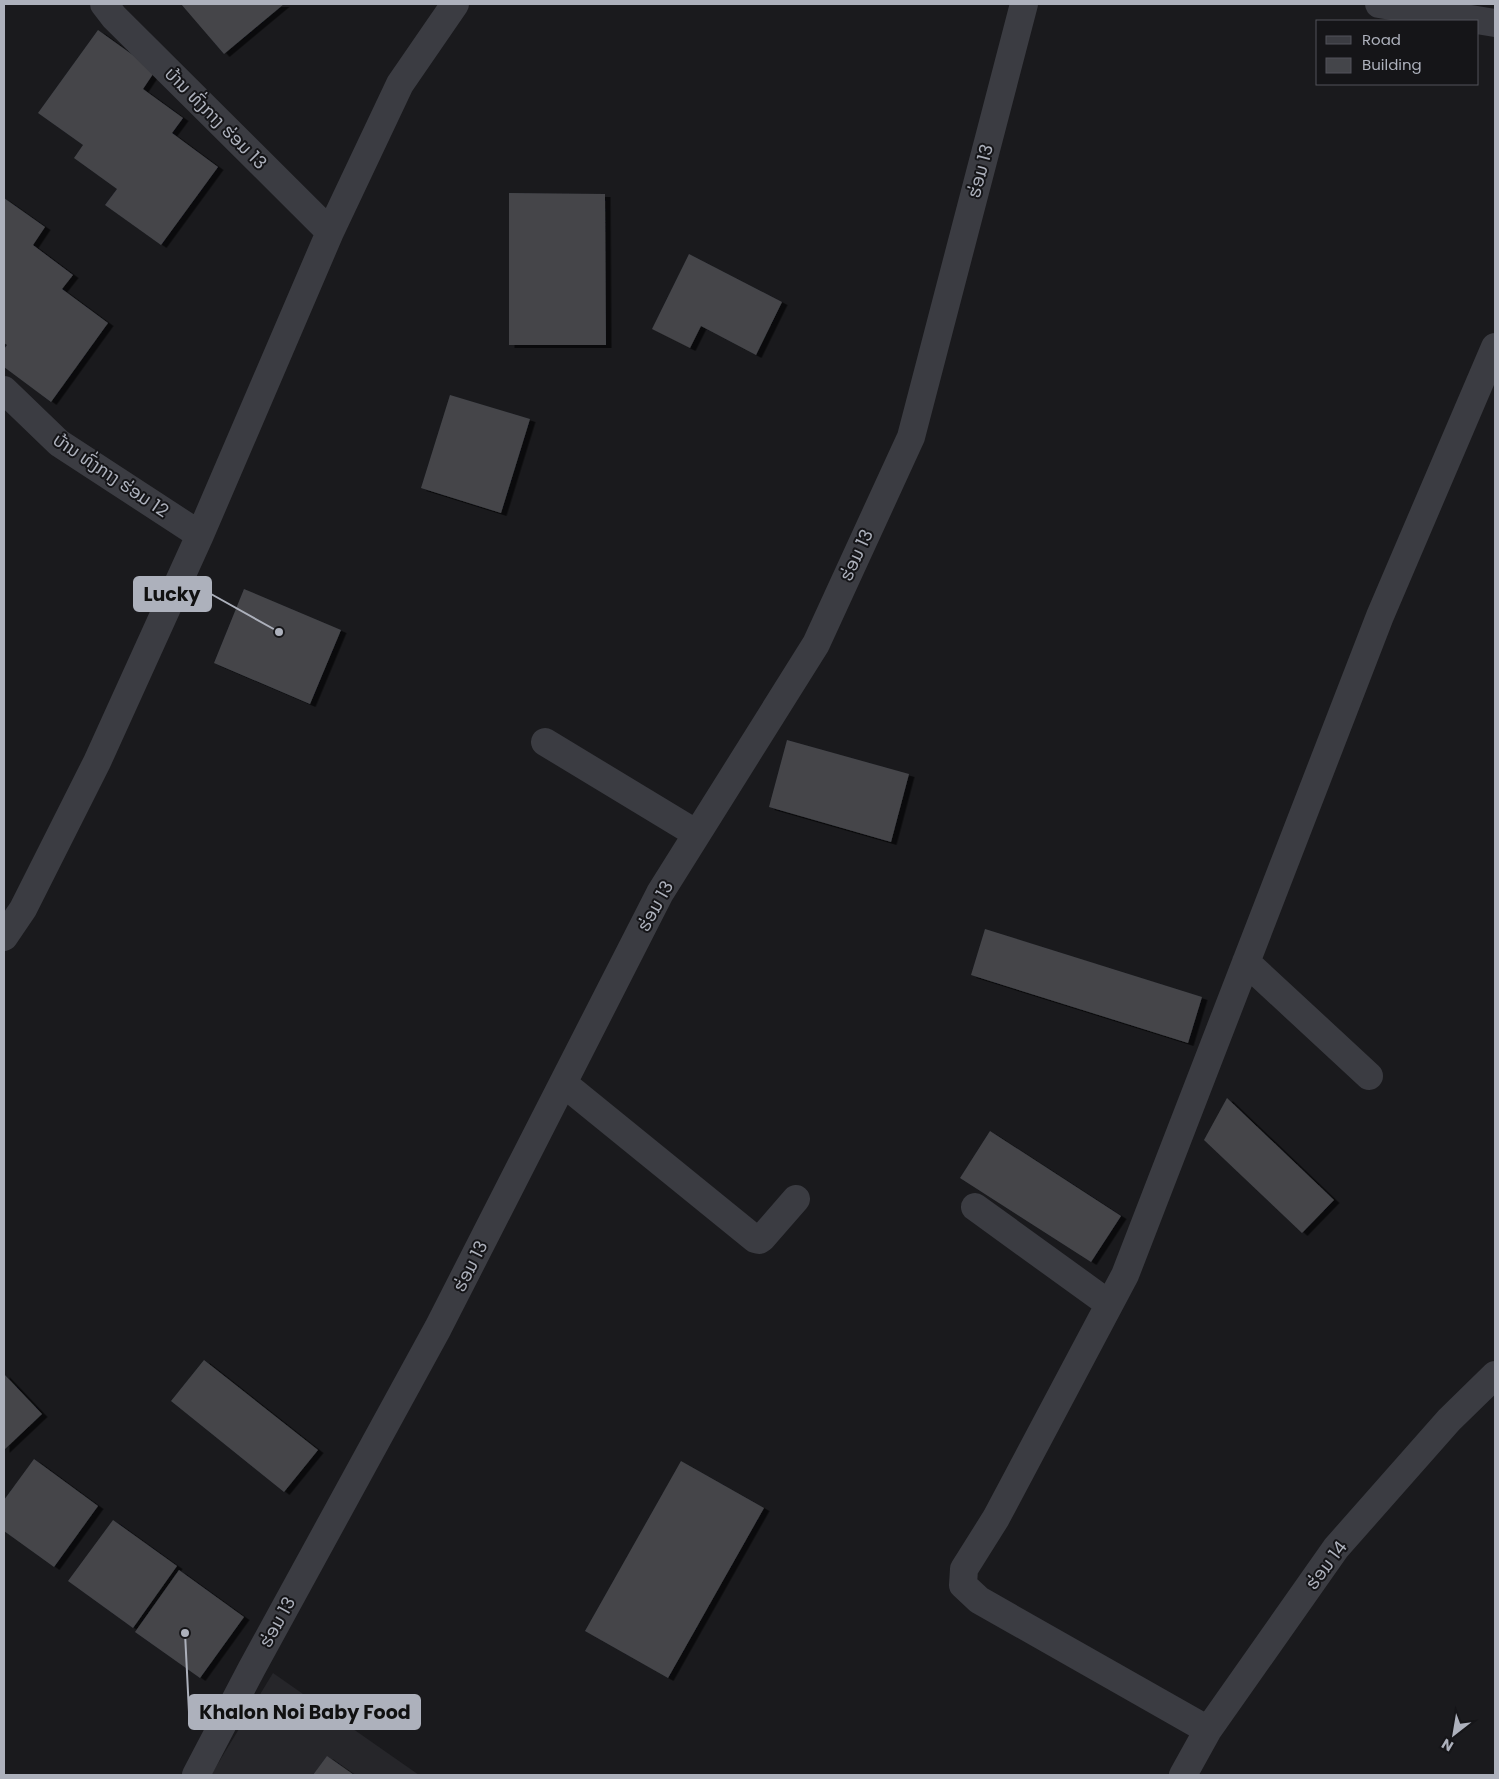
<svg xmlns="http://www.w3.org/2000/svg" width="1499" height="1779" viewBox="0 0 1499 1779" font-family="Poppins,'Noto Sans Lao',sans-serif">
<defs>
<filter id="shadow"><feDropShadow dx="5.5" dy="3" stdDeviation="0" flood-color="#0009"/></filter>
</defs>
<rect width="100%" height="100%" fill="#1a1a1d"/>
<path fill="#26262a" d="M273,1673l146,102h-208z"/>
<path fill="#44454a" filter="url(#shadow)" d="M181,4h103l-60,50z
M98,30l57,41 -12,18 40,29 -11,15 46,34 -57,78 -56,-40 12,-16 -43,-31 9,-13 -45,-32z
M509,193l96,1 1,151h-97z
M4,198l41,29 -12,18 40,30 -11,14 46,34 -57,79 -47,-35v-18l3,-4 -3,-2z
M689,254l93,48 -26,53 -55,-29 -11,22 -38,-19z
M450,395l80,24 -29,94 -80,-25z
M244,589l97,41 -31,74 -96,-41z
M787,740l122,34 -18,68 -122,-35z
M985,929l217,68 -14,46 -217,-68z
M1227,1098l107,102 -32,33 -98,-93z
M990,1131l131,85 -30,46 -131,-84z
M204,1360l114,90 -34,42 -113,-91z
M4,1374l38,40 -38,36z
M34,1459l64,47 -44,61 -50,-36v-31z
M681,1461l83,47 -96,170 -83,-47z
M113,1520l64,46 -44,62 -65,-47z
M179,1570l65,47 -44,61 -65,-46z
M327,1756l27,19h-41z"/>
<g fill="none" stroke-linecap="round" stroke-linejoin="round">
<path stroke="#3b3c42" stroke-width="28" d="M104,4l10,13 216,215
M1379,4l116,19
M4,390l55,53 141,92
M545,742l152,92
M4,937l19,-28 74,-147 103,-227 130,-303 70,-148 55,-80
M1246,962l123,114
M563,1083l192,156 4,1 3,-2 34,-39
M975,1207l134,97
M1208,1730l-229,-130 -16,-15 1,-16 32,-51 129,-243 255,-659 115,-269
M196,1775l56,-107 186,-340 222,-435 156,-249 95,-207 113,-433
M1183,1775l25,-45 128,-182 113,-128 46,-45"/>
</g>
<g text-anchor="middle" dominant-baseline="central" stroke-width="4" stroke-linejoin="round" paint-order="stroke">
<g font-size="18" fill="#adb1bc" stroke="#151518">
<text transform="translate(216 118) rotate(45)">ບ້ານ ທົ່ງກາງ ຮ່ອມ 13</text>
<text transform="translate(980 171) rotate(-75)">ຮ່ອມ 13</text>
<text transform="translate(111 475) rotate(34)">ບ້ານ ທົ່ງກາງ ຮ່ອມ 12</text>
<text transform="translate(856 555) rotate(-65)">ຮ່ອມ 13</text>
<text transform="translate(655 906) rotate(-61)">ຮ່ອມ 13</text>
<text transform="translate(470 1266) rotate(-63)">ຮ່ອມ 13</text>
<text transform="translate(1326 1565) rotate(-53)">ຮ່ອມ 14</text>
<text transform="translate(277 1622) rotate(-61)">ຮ່ອມ 13</text>
</g>
</g>
<path fill="none" stroke="#adb1bc" stroke-width="2" d="M279 632L211 594M185 1633L189 1712"/>
<g fill="#adb1bc" stroke="#151518" stroke-width="2">
<circle cx="279" cy="632" r="5"/>
<circle cx="185" cy="1633" r="5"/>
</g>
<g fill="#adb1bc" stroke="#adb1bc" stroke-width="2">
<rect x="134" y="577" width="77" height="34" rx="5"/>
<rect x="189" y="1695" width="231" height="34" rx="5"/>
</g>
<g font-size="19" text-anchor="middle" font-weight="bold" fill="#111">
<text x="172" y="601">Lucky</text>
<text x="305" y="1719">Khalon Noi Baby Food</text>
</g>
<rect width="1499" height="1779" fill="none" stroke="#adb1bc" stroke-width="10"/>
<rect x="1316" y="20" width="162" height="65" fill="#151518" stroke="#52535a"/>
<rect x="1326" y="36" width="25" height="8" fill="#3b3c42" stroke="#52535a"/>
<text x="1362" y="45" font-size="15" fill="#adb1bc">Road</text>
<rect x="1326" y="58" width="25" height="15" fill="#44454a" stroke="#52535a"/>
<text x="1362" y="70" font-size="15" fill="#adb1bc">Building</text>
<g transform="translate(1454 1734) rotate(211)" stroke="#151518" stroke-width="4" paint-order="stroke">
<path d="M0-4L9 19L0 12L-9 19Z" fill="#adb1bc"/>
<text y="-8" font-size="14" font-weight="bold" text-anchor="middle" fill="#adb1bc">N</text>
</g>
</svg>
